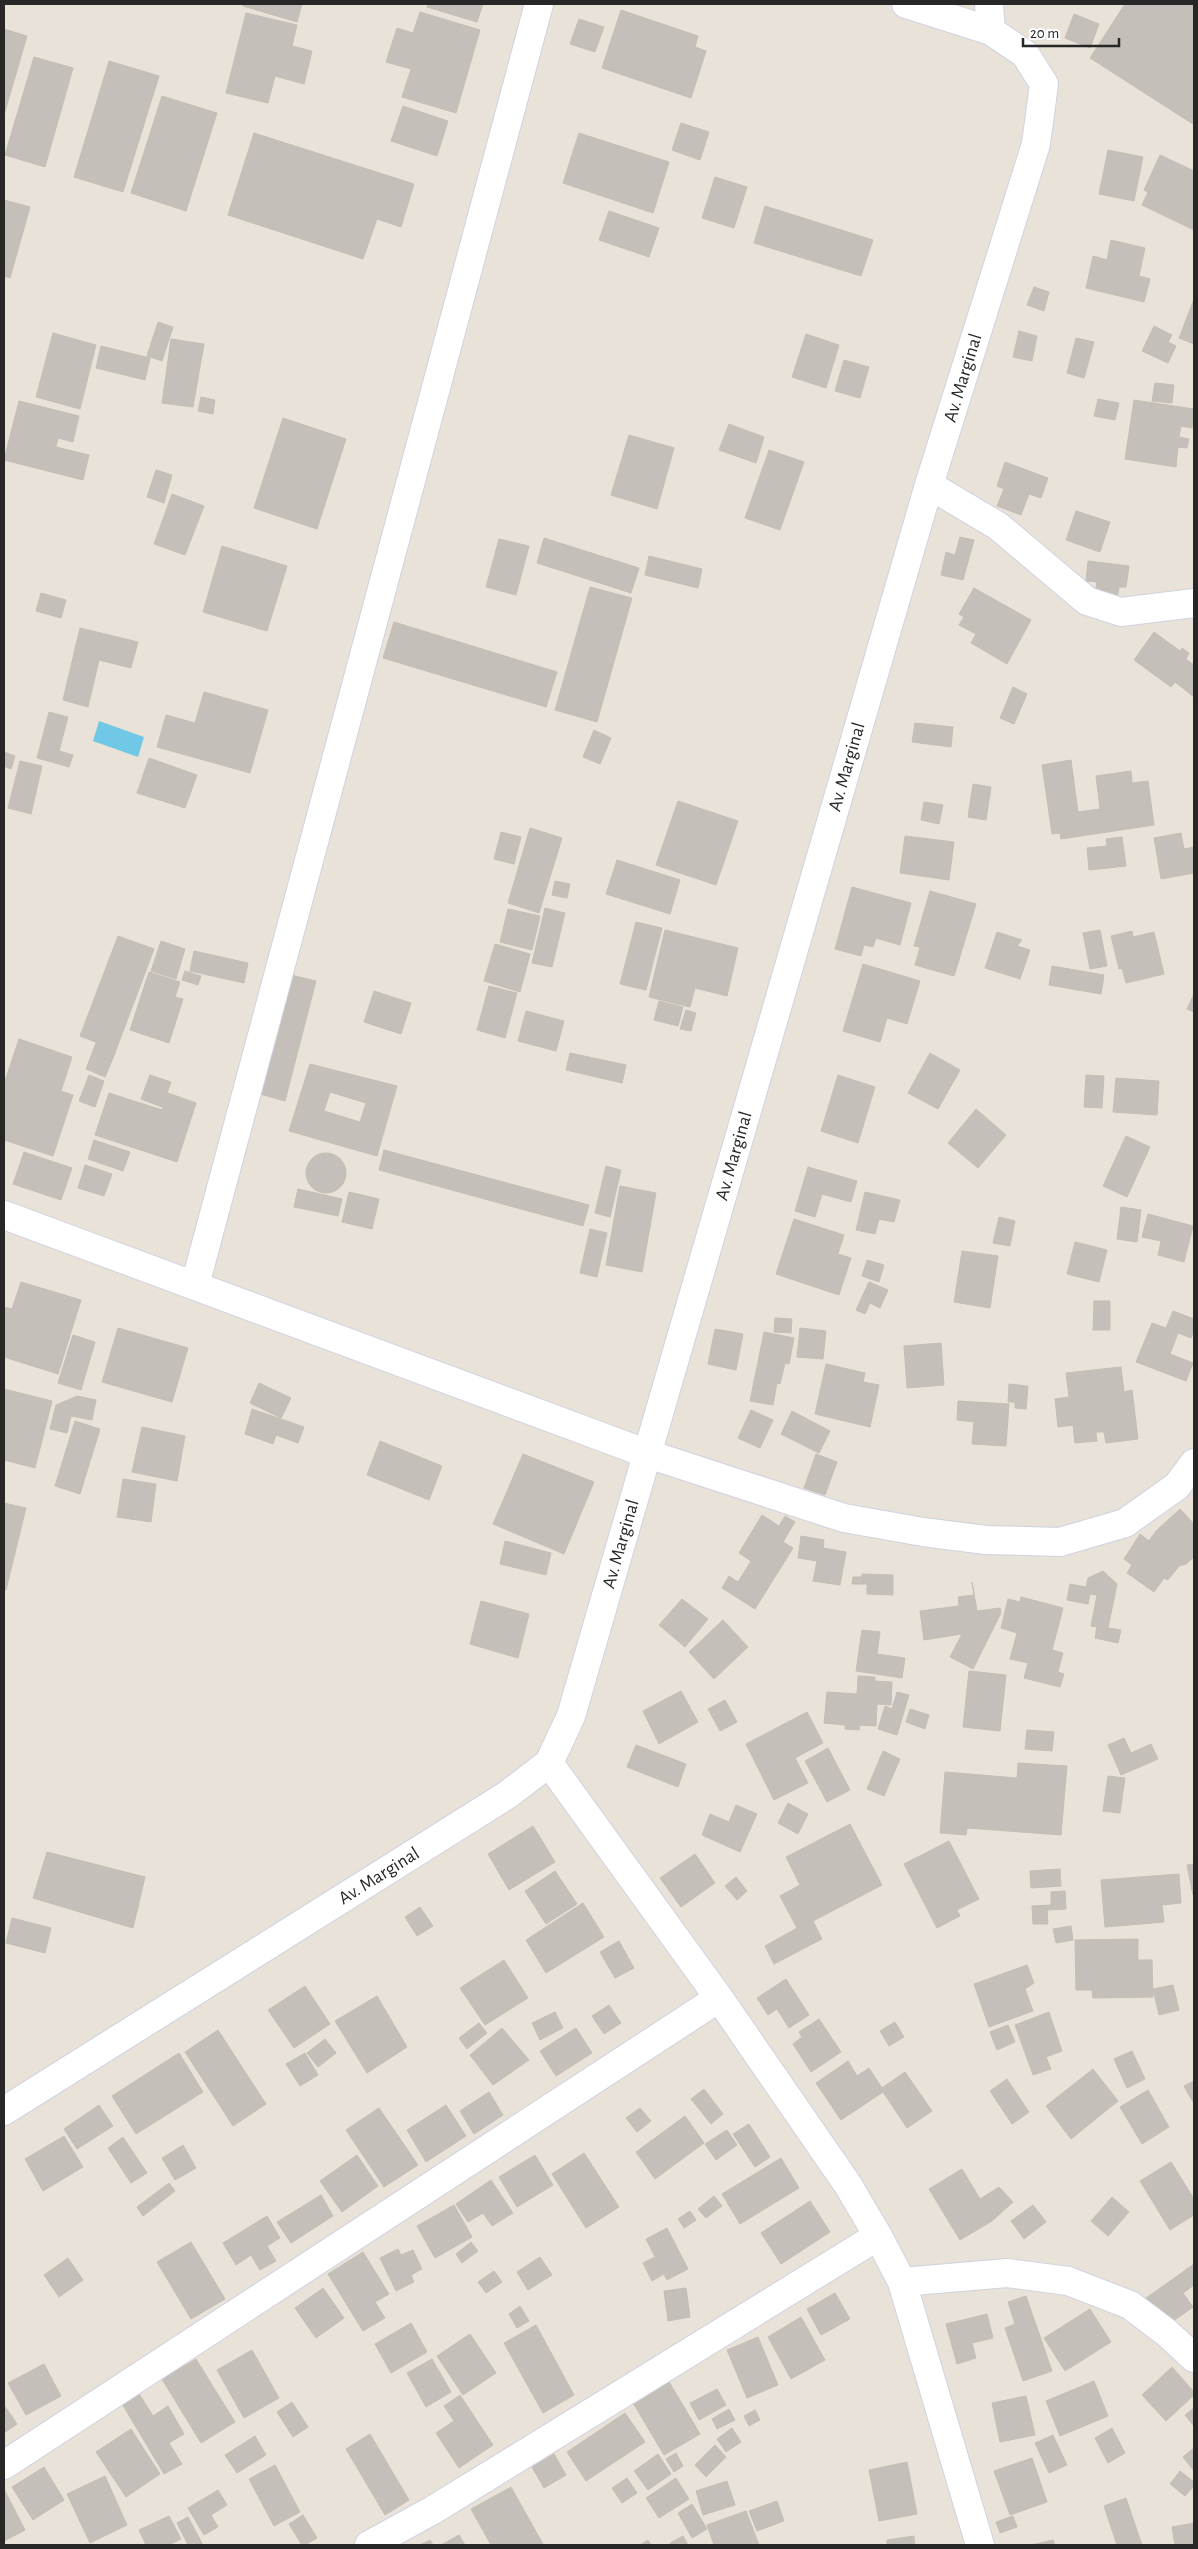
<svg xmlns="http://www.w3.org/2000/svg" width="1198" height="2549" viewBox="0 0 1198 2549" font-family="'Alegreya Sans',sans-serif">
<rect width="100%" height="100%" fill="#e9e2d9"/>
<path fill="#71c7e6" d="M99,721l45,16 -6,20 -45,-16z"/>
<path fill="#c4bfb9" stroke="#c4beb3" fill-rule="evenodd" d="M244,4h58l-5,18 -54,-16z
M428,4h55l-6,18 -50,-15z
M1125,4h69l-1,120 -103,-66z
M621,10l77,26 -3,11 11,4 -15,47 -89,-30z
M420,12l60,18 -24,83 -54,-16 9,-28 -25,-7 11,-34 16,5z
M246,13l51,12 -5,21 20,5 -8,33 -29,-8 -7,27 -42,-10z
M1074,14l25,10 -9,24 -25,-10z
M579,19l25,8 -9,25 -25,-8z
M4,29l23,7 -23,79z
M34,57l39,11 -28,99 -40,-12z
M109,61l50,15 -36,116 -49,-15z
M162,96l55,17 -31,98 -55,-18z
M403,106l45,15 -11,35 -46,-15z
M681,123l28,9 -9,28 -28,-10z
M254,133l160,51 -13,43 -24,-8 -14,40 -135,-44z
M579,133l90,29 -16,51 -90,-30z
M1108,150l35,7 -9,44 -35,-7z
M1160,155l34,16v59l-52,-25 6,-13 -4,-2z
M715,177l32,10 -13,41 -32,-10z
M4,200l26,7 -20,71 -6,-2z
M765,206l108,34 -12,36 -107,-33z
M609,211l50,17 -10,29 -50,-17z
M1111,240l34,8 -6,28 11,3 -6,23 -58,-14 7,-32 14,4z
M1034,287l15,5 -5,19 -17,-6z
M1194,299v45l-15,-6z
M158,322l15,5 -11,34 -15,-5z
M1154,326l18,9 -4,7 8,4 -8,17 -26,-12z
M1019,331l18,5 -5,25 -19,-4z
M53,333l43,12 -16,64 -44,-12z
M806,334l33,11 -13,43 -34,-11z
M1076,338l18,4 -10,36 -17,-5z
M171,339l33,5 -11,63 -31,-4z
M101,346l49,12 -5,22 -49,-12z
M844,360l25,7 -9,31 -25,-7z
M1155,383l19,2 -2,18 -20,-2z
M201,397l14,3 -2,14 -15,-3z
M1098,399l21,4 -4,17 -21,-4z
M1134,400l60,9 -2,19 -11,-2 -2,11 10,2 -2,9 -9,-1 -2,20 -51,-8z
M19,401l60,15 -6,26 -15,-4 -2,9 33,8 -6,25 -79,-20z
M283,418l63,21 -29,90 -63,-21z
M729,424l35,13 -8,26 -37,-13z
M629,435l45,13 -17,61 -46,-14z
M769,450l35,12 -24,68 -35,-12z
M1005,462l43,16 -7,20 -12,-4 -8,21 -24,-9 7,-17 -7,-3z
M156,470l16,5 -8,28 -17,-6z
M172,494l32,12 -19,49 -31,-11z
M1076,511l34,11 -10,30 -34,-12z
M960,537l14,3 -11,40 -22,-5 5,-23 9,3z
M544,538l95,30 -8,25 -94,-30z
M499,539l30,7 -13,49 -30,-8z
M222,546l65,20 -20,65 -64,-19z
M649,556l53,13 -4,19 -53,-13z
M1088,561l41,5 -3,21h-7l-2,12 -22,-3 2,-14 -11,-1z
M590,587l42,11 -35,124 -42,-12z
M974,588l57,32 -24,44 -36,-21 5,-9 -17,-9 5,-8 -5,-3z
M41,593l25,7 -5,18 -25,-7z
M394,622l163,50 -11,35 -163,-49z
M80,628l58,14 -7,26 -32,-8 -11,47 -25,-7z
M1154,632l26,19 2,-3 7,5 -3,6 8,6v32l-19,-15 -4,5 -37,-27z
M1013,687l14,7 -13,30 -14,-6z
M204,692l64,18 -18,63 -93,-26 9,-32 29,8z
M49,712l19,5 -9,34 14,4 -4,12 -32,-9z
M915,723l38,4 -2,20 -39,-5z
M594,730l17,8 -11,26 -17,-7z
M4,752l11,4 -4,13 -7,-3z
M149,758l48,17 -12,33 -48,-15z
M1071,760l7,52 22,-3 -4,-33 35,-5 1,12 16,-2 6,44 -93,14 -1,-6 -8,1 -10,-69z
M20,761l22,5 -11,48 -23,-6z
M973,784l18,3 -5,33 -18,-3z
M678,801l60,20 -22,64 -60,-20z
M924,802l19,3 -4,19 -18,-4z
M530,828l32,10 -23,75 -31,-10z
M501,832l20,5 -7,27 -20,-5z
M1181,833l3,16 10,-2v26l-33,6 -7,-41z
M905,836l49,6 -5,38 -49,-7z
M1122,837l4,29 -37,4 -2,-22 20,-2 -1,-7z
M617,860l63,20 -10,34 -64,-20z
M555,881l15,3 -3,14 -15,-3z
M852,887l59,16 -11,42 -24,-7 -3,9 -9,-2 -3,11 -26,-7z
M930,891l46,13 -22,72 -39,-11 5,-18 -6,-1z
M545,908l20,5 -13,54 -20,-4z
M508,909l32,7 -8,34 -32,-8z
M636,922l26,6 -16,62 -26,-6z
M665,930l73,18 -11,48 -32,-8 -5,19 -41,-10z
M1100,930l7,36 -17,3 -7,-36z
M1132,931l1,6 21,-5 10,42 -38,9 -4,-15 -3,1 -8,-33z
M997,932l25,8 -5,6 13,4 -10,29 -35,-11z
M118,936l36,13 -38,101 -36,-14z
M161,941l24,8 -9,30 -25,-8z
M495,944l35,10 -10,38 -36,-11z
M194,951l54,12 -4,20 -54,-12z
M863,964l57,17 -13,43 -20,-6 -7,24 -37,-11z
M1052,966l52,9 -3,19 -52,-9z
M185,971l16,5 -3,9 -16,-5z
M149,972l31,10 -5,15 8,2 -14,44 -39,-13z
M291,975l25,6 -31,120 -25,-7z
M489,986l28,7 -12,45 -28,-8z
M374,991l37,12 -10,31 -37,-12z
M1194,994v18l-7,-3z
M659,1001l24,6 -5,19 -24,-6z
M686,1010l10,3 -5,18 -11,-2z
M526,1011l38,10 -8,30 -38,-10z
M19,1039l53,18 -11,34 12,4 -20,61 -49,-16v-56z
M96,1043l20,8 -11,26 -19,-8z
M570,1053l56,12 -4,18 -56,-13z
M930,1053l30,17 -22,39 -30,-16z
M310,1064l87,22 -20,70 -88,-25zM330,1092l36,11 -6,19 -36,-11z
M89,1075l15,6 -9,26 -16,-6z
M150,1075l21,7 -9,25 -21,-8z
M838,1075l37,12 -17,56 -37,-12z
M1086,1075l18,1 -2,32 -18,-1z
M1116,1078l43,3 -2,34 -44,-3z
M109,1093l53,17 6,-17 28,10 -19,59 -82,-27z
M976,1109l30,26 -28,33 -30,-25z
M1126,1136l24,11 -23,50 -24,-11z
M94,1140l36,12 -7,19 -35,-12z
M384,1150l205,55 -6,21 -204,-56z
M24,1152l48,16 -11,32 -48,-16z
M306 1173a20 20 0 1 1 40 0a20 20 0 1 1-40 0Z
M85,1165l27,9 -8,22 -26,-8z
M606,1166l15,4 -11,47 -15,-4z
M808,1167l49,14 -6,21 -29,-8 -7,23 -20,-6z
M620,1186l36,7 -14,79 -36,-7z
M298,1189l44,10 -4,17 -44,-9z
M349,1192l30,7 -7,30 -30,-7z
M865,1192l35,8 -6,22 -15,-3 -4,15 -19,-4z
M1121,1207l20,3 -4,32 -20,-3z
M1148,1214l45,12 -9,36 -26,-7 3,-14 -19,-4z
M999,1217l16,4 -5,25 -17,-3z
M794,1219l50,16 -6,19 13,4 -12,37 -63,-21z
M590,1229l17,4 -10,44 -17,-4z
M1075,1242l32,8 -8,32 -32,-8z
M962,1251l36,5 -8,52 -36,-6z
M867,1260l17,5 -5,17 -17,-6z
M21,1282l60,18 -23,74 -54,-17v-50l8,2z
M869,1282l19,8 -8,18 -10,-5 -5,11 -9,-4z
M1094,1301h16v29h-17z
M1173,1311l21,8v11l-3,8 -13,-5 -8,21 23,9 -7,18 -50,-19 16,-39 14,5z
M775,1318l17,1 -1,14 -17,-1z
M118,1328l70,20 -16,54 -70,-20z
M800,1328l26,3 -3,28 -26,-2z
M715,1329l28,5 -7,36 -28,-6z
M764,1332l30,6 -5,26 -4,-1 -5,21 -3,-1 -4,22 -23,-4z
M73,1335l22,7 -14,48 -23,-7z
M941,1343l3,42 -37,3 -3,-42z
M826,1364l39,9 -2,9 16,3 -9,42 -55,-13z
M1121,1367l3,25 8,-2 6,49 -32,4 -2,-11h-8l1,9 -22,2 -2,-18 -15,2 -3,-28 14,-2 -3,-24z
M259,1383l32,15 -10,20 -31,-15z
M1009,1384l19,2 -2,23 -11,-1v-6h-7z
M4,1389l48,12 -17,67 -31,-8z
M77,1396l19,4 -4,20 -21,-4 -4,17 -17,-4 6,-24z
M958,1401l51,3 -3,42 -34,-2 2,-22 -17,-2z
M252,1409l52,18 -6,16 -22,-8 -3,9 -28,-10z
M751,1410l22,10 -13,28 -22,-10z
M792,1411l38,20 -11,22 -38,-19z
M75,1421l25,8 -20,65 -25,-8z
M142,1427l43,9 -8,45 -45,-9z
M380,1441l62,25 -13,34 -62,-25z
M523,1454l71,28 -30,72 -71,-30z
M816,1454l21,8 -12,33 -21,-7z
M123,1479l33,5 -5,38 -34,-5z
M4,1503l22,5 -20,82 -2,-1z
M1180,1509l14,15v33l-8,7 -7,2 -11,14 -4,-2 -10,14 -27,-19 5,-8 -8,-6 16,-25 9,7 7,-10z
M762,1515l17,11 6,-10 10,6 -12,20 10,6 -38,61 -33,-21 7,-12 9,6 13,-21 -12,-8z
M801,1536l23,4 -1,8 23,4 -6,33 -27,-4 4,-20 -19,-3z
M505,1541l46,12 -5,22 -46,-11z
M1103,1571l14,13 -9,44 13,2 -3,13 -23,-5 2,-11 -6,-1 6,-31 -7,-1 -2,10 -21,-4 3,-16 16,3 2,-9z
M862,1574l31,1v20l-26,-1v-10h-15l1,-7h9z
M972,1582l5,29 23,-3 1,5 -28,56 -23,-12 12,-23 -38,6 -4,-29 39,-5 -1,-9 16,-2z
M1021,1597l42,11 -11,42 11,3 -5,19 6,2 -4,13 -36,-9 4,-15 -18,-4 7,-26 -16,-5 7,-29 12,3z
M682,1599l26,20 -23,28 -26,-22z
M481,1601l48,13 -11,44 -48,-14z
M723,1620l25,27 -34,32 -25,-27z
M862,1630l18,2 -3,22 28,4 -3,20 -46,-7z
M969,1671l37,4 -6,56 -37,-4z
M858,1676l17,1v4l17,1 -1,23 -14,-1 -1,22 -16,-1 -1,5 -14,-1v-4l-21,-2 3,-31 30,2z
M681,1691l17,31 -39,22 -16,-33z
M897,1692l12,3 -12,40 -19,-6 7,-23 7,3z
M725,1700l12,22 -17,9 -12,-22z
M910,1709l19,6 -4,14 -19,-7z
M807,1712l16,31 -28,15 13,25 -34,17 -28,-56z
M1027,1730l27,2 -2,19 -27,-2z
M1124,1738l7,15 20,-9 7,15 -37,16 -13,-30z
M636,1745l50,19 -8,23 -51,-20z
M828,1748l22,42 -23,12 -22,-41z
M883,1751l17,8 -16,37 -17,-7z
M1018,1763l49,3 -6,69 -94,-7 -1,7 -26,-2 5,-61 72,6z
M1108,1776l17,2 -5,35 -17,-2z
M788,1803l20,11 -10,20 -20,-11z
M736,1805l21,9 -17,38 -38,-17 8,-21 19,8z
M850,1824l32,61 -69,36 9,18 -48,25 -9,-18 32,-18 -17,-32 20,-11 -14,-28z
M533,1826l22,36 -46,28 -21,-36z
M949,1841l30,58 -22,11 3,6 -23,12 -33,-64z
M47,1852l98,25 -12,51 -100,-30z
M695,1854l20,29 -34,24 -21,-29z
M1194,1864v31h-1l-6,-30z
M1060,1869l1,17 -30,2 -1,-17z
M555,1871l22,33 -31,20 -21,-33z
M1179,1874l2,29 -19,2 2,17 -59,5 -4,-47z
M736,1877l11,14 -10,9 -12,-14z
M1065,1891l1,18 -19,1 1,14h-15l-1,-18 19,-1v-13z
M583,1903l21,34 -58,36 -20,-33z
M420,1907l13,19 -16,10 -12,-19z
M12,1918l39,10 -6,25 -39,-10z
M1071,1926l2,14 -17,3 -3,-14z
M1138,1939v21h14l1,37 -60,1 -1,-8h-16l-1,-50z
M619,1941l15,27 -19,10 -15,-26z
M504,1960l24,38 -43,27 -25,-37z
M1027,1965l7,18 -9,6 8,22 -44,16 -15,-43z
M786,1979l23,36 -20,13 -12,-19 -9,6 -11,-17z
M1173,1985l6,25 -20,5 -6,-26z
M305,1986l25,38 -36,24 -26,-38z
M377,1996l30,51 -40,26 -32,-52z
M609,2005l12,18 -17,11 -12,-18z
M555,2012l8,16 -23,12 -8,-17z
M1049,2012l13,39 -16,6 5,12 -18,6 -18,-50z
M819,2019l22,33 -30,20 -18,-28 9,-7 -3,-5z
M895,2022l9,15 -15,9 -9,-15z
M479,2023l8,10 -20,16 -8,-11z
M1008,2025l7,17 -18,8 -7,-18z
M502,2028l27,32 -36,25 -23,-30z
M576,2028l16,25 -36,23 -16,-25z
M218,2030l48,74 -33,22 -48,-74z
M325,2039l11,14 -18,14 -11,-14z
M1132,2051l13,28 -18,9 -13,-29z
M179,2053l24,39 -67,42 -24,-38z
M305,2053l13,22 -18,11 -14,-22z
M848,2061l9,15 12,-8 13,20 23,-16 27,39 -25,17 -24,-36 -42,28 -25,-37z
M1093,2069l25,32 -47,38 -25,-33z
M1007,2079l22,33 -17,12 -22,-33z
M1194,2081v20l-1,1 -9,-16z
M704,2089l19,25 -12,10 -20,-25z
M1148,2090l21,37 -27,17 -22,-37z
M489,2092l14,23 -29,19 -14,-23z
M99,2105l14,21 -36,23 -13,-20z
M446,2105l20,31 -40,26 -19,-32z
M379,2108l39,57 -34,22 -38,-57z
M640,2108l11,13 -14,11 -11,-14z
M685,2116l19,27 -49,36 -19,-27z
M749,2124l21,33 -15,10 -22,-33z
M727,2130l10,15 -21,15 -11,-16z
M64,2136l19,31 -40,24 -18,-32z
M123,2137l24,36 -16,10 -23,-35z
M183,2145l13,23 -21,12 -13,-22z
M584,2153l35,54 -33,21 -34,-54z
M357,2155l21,31 -36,26 -22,-31z
M535,2155l18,30 -36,22 -18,-30z
M781,2158l18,30 -59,36 -18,-30z
M1171,2162l23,37v16l-24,15 -30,-49z
M962,2169l18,30 19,-12 14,15 -21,19 -32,19 -31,-51z
M491,2180l22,33 -21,13 -9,-13 -15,9 -12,-18z
M169,2183l6,8 -32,25 -6,-9z
M321,2195l12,21 -42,27 -14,-21z
M714,2196l8,10 -16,12 -8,-9z
M1112,2197l17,15 -21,24 -17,-15z
M810,2201l20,31 -49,32 -20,-31z
M454,2205l18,32 -37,21 -18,-32z
M1033,2205l13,17 -22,17 -13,-18z
M690,2211l6,9 -12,8 -6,-9z
M267,2216l13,22 -13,8 9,15 -16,9 -9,-15 -15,10 -13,-22z
M667,2228l21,41 -21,11 -3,-6 -12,7 -9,-18 12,-6 -9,-18z
M191,2242l34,57 -34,20 -34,-57z
M471,2242l7,9 -16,12 -6,-9z
M398,2249l3,6 12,-5 9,19 -11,6 3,7 -18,9 -16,-33z
M363,2252l26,42 -14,8 10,16 -22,13 -35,-57z
M540,2257l12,18 -24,15 -11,-18z
M68,2258l15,22 -24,17 -15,-22z
M1194,2264v21l-11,8 10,14 -27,19 -20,-28z
M494,2271l8,11 -16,11 -8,-11z
M323,2288l21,30 -28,20 -21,-30z
M686,2288l4,29 -22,4 -4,-30z
M835,2293l15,26 -29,16 -14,-26z
M1026,2296l26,75 -29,10 -18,-53 10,-4 -7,-22z
M520,2306l9,15 -12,7 -8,-14z
M1090,2309l21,33 -46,29 -21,-33z
M987,2314l6,24 -21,5 4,15 -19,6 -11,-40z
M801,2317l24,43 -34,19 -23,-42z
M411,2323l16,29 -36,21 -16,-29z
M536,2325l38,70 -31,18 -39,-70z
M470,2334l26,39 -33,22 -26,-39z
M758,2337l20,48 -31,13 -20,-48z
M252,2350l27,48 -35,20 -27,-48z
M196,2359l39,63 -34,21 -39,-64z
M432,2359l19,33 -25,15 -19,-34z
M44,2364l17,32 -35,19 -18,-32z
M1172,2367l22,25v3l-28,26 -24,-26z
M665,2375l35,59 -36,21 -35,-59z
M1094,2381l14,35 -48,20 -14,-35z
M717,2389l9,16 -27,15 -9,-17z
M138,2392l15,24 15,-10 16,28 -15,9 13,21 -18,10 -43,-72z
M460,2395l33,50 -34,23 -23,-35 18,-12 -10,-15z
M1026,2396l9,39 -35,7 -8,-39z
M292,2402l16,25 -15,10 -16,-25z
M4,2405l13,19 -13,9z
M1194,2408v18l-9,-11z
M729,2409l6,11 -18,9 -5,-10z
M755,2410l5,10 -11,6 -5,-10z
M625,2413l20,29 -59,39 -19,-29z
M732,2428l9,14 -15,10 -9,-13z
M1112,2428l13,25 -17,10 -13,-25z
M131,2429l29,45 -34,23 -30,-45z
M370,2434l39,66 -24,15 -39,-66z
M1053,2435l14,30 -18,8 -14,-30z
M255,2436l11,19 -29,18 -12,-18z
M715,2445l11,12 -20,20 -11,-12z
M1194,2448v23l-11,-14z
M676,2453l7,13 -9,6 -8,-13z
M554,2454l12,21 -22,13 -12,-21z
M658,2454l13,20 -23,16 -14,-19z
M1032,2458l15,44 -37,13 -16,-44z
M907,2462l10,52 -38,7 -10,-51z
M275,2465l25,47 -26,14 -25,-47z
M44,2467l20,33 -31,20 -21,-33z
M1180,2471l14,11v4l-9,10 -15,-12z
M105,2476l22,49 -37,18 -23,-49z
M627,2478l10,15 -15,10 -10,-15z
M676,2478l13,21 -30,19 -13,-20z
M727,2481l8,24 -32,10 -7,-24z
M511,2487l32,57 -2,1h-50l-20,-36z
M4,2489l21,41 -21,11z
M218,2490l9,15 -16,10 7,12 -14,8 -16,-27z
M1126,2498l16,47h-25l-13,-39z
M777,2501l7,20 -27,10 -8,-20z
M692,2504l15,25 -15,9 -14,-25z
M746,2511l13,34h-45l-7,-20z
M303,2515l14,23 -12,7h-3l-13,-21z
M169,2516l12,23 -12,6h-23l-7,-15z
M1013,2516l4,11 -17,6 -4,-11z
M188,2517l15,28h-15l-11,-22z
M1194,2523v22h-19l-3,-18z
M459,2535l6,10h-24z
M683,2536l5,9h-17l-1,-2z
M914,2536l1,9h-28v-5z
M430,2540l3,5h-13z
M648,2540l3,5h-11z
M1053,2540l2,5h-24z"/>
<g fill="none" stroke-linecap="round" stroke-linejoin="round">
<defs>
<path id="street" d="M989,4l2,27
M929,485l69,41 89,75 34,11 73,-9
M4,1215l644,239 196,64 79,14 63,8 74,2 65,-19 52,-37 17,-23
M195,1285l344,-1281
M549,1763l170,235 129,187 30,51 24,46 78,263
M4,2111l503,-316 42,-32 22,-47 358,-1231 107,-341 8,-60 -19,-30 -34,-23 -85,-27
M902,2282l105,-9 61,8 62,24 37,28 27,25
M4,2465l715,-467
M369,2545l64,-35 445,-274"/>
</defs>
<use href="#street" stroke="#cfd2df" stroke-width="30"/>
<use href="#street" stroke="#fff" stroke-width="28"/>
</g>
<g text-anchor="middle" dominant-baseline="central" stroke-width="4" stroke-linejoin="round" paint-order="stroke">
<g font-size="19" fill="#272727" stroke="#fff">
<text transform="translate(963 378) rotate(-73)">Av. Marginal</text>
<text transform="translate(847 767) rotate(-74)">Av. Marginal</text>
<text transform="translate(734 1156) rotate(-74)">Av. Marginal</text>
<text transform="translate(621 1544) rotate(-74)">Av. Marginal</text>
<text transform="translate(379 1876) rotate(-32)">Av. Marginal</text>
</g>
</g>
<rect width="1198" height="2549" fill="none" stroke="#272727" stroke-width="10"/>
<path d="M1023 38v8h96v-8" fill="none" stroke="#272727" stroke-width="2.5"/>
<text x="1030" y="38" font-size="15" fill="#272727" stroke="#ffffff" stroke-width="4" paint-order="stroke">20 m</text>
</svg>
